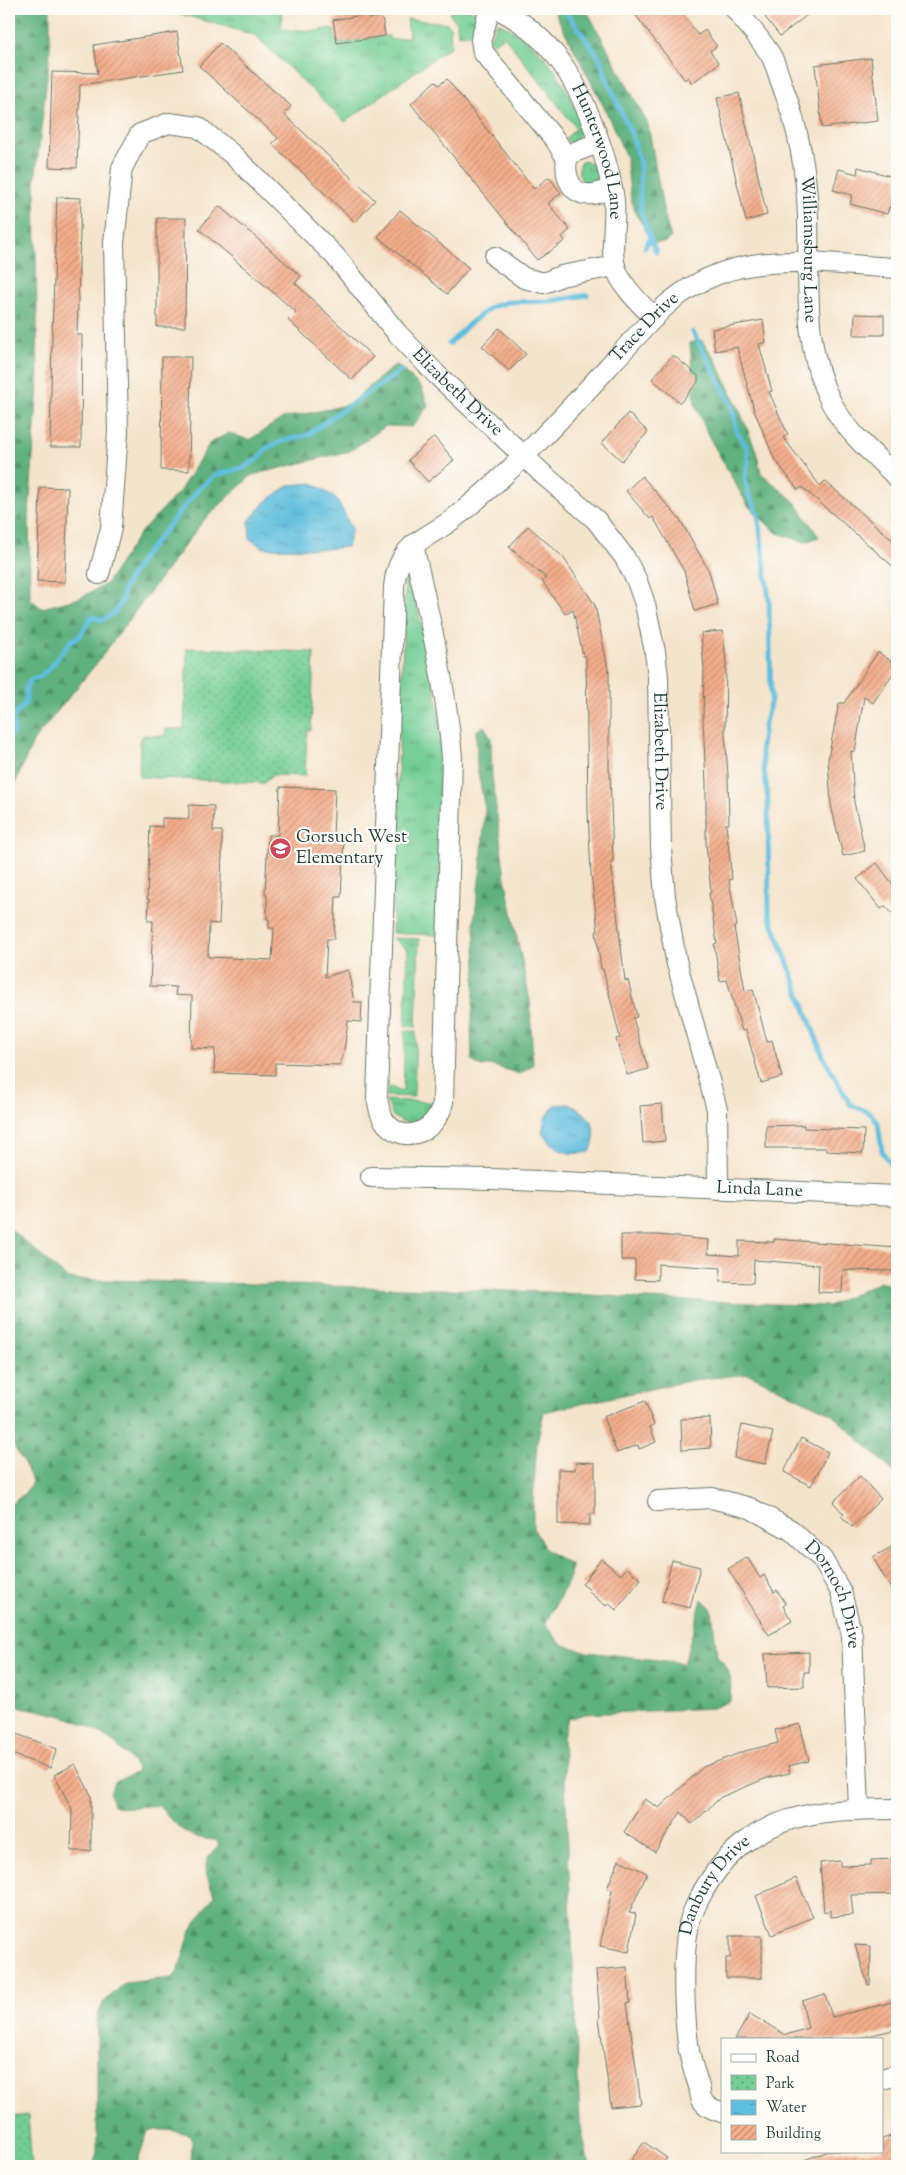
<svg xmlns="http://www.w3.org/2000/svg" width="906" height="2175" viewBox="0 0 906 2175" font-family="'Sorts Mill Goudy',serif">
<defs>
<pattern id="grass-tufts" width="24" height="20" patternUnits="userSpaceOnUse" patternTransform="scale(1.25)"><rect width="24" height="20" fill="#74ce95"/><path d="M3 7l-1-3M5 7V3M7 7l1-3M15 17l-1-3M17 17v-4M19 17l1-3" fill="none" stroke="#5fa87a"/></pattern>
<pattern id="forest-firs" width="22" height="20" patternUnits="userSpaceOnUse" patternTransform="scale(1.25)"><rect width="22" height="20" fill="#5fb17e"/><path d="M5 1l3.5 6h-7zM16 11l3.5 6h-7z" fill="#4e9168"/></pattern>
<pattern id="park-dots" width="8" height="8" patternUnits="userSpaceOnUse" patternTransform="scale(1.25)"><rect width="8" height="8" fill="#74ce95"/><path d="M2 2h.1M6 6h.1" fill="none" stroke="#5fa87a" stroke-width="1.8" stroke-linecap="round"/></pattern>
<pattern id="water-ripples" width="26" height="14" patternUnits="userSpaceOnUse" patternTransform="scale(1.25)"><rect width="26" height="14" fill="#5fbedd"/><path d="M2 4q2-2 4 0t4 0M15 11q2-2 4 0t4 0" fill="none" stroke="#4e9cb4"/></pattern>
<pattern id="building-hatch" width="6" height="6" patternUnits="userSpaceOnUse" patternTransform="scale(1.25)"><rect width="6" height="6" fill="#f4ae8c"/><path d="M-1 1l2-2M0 6l6-6M5 7l2-2" fill="none" stroke="#c58f73"/></pattern>
</defs>
<rect width="100%" height="100%" fill="#fdfcf7"/>
<filter id="ink" filterUnits="userSpaceOnUse"><feTurbulence type="fractalNoise" baseFrequency=".02" numOctaves="2"/><feDisplacementMap in="SourceGraphic" scale="10" xChannelSelector="R" yChannelSelector="G"/><feConvolveMatrix kernelMatrix="1 2 1 2 8 2 1 2 1" color-interpolation-filters="sRGB"/></filter>
<filter id="wash" filterUnits="userSpaceOnUse"><feTurbulence type="fractalNoise" baseFrequency=".0096" numOctaves="4" result="noise"/><feDisplacementMap in="SourceGraphic" scale="20" xChannelSelector="R" yChannelSelector="G"/><feGaussianBlur stdDeviation="1.12" result="paint"/><feColorMatrix in="noise" values="0 0 0 0 0 0 0 0 0 0 0 0 0 0 0 0 0 1.4 0 .05"/><feComposite in="paint" operator="in"/></filter>
<g filter="url(#wash)">
<rect width="100%" height="100%" fill="#f5e4cc"/>
<path fill="url(#grass-tufts)" stroke="#4a8664" d="M163,9h119l-1,20 36,2 15,-3v3h3l3,12 47,-7h4v4l20,-3 -2,-18 40,4 3,4 1,19 -106,76 -90,-87z
M452,9h16l7,3 3,10 -4,11 -16,2 -1,-13 -7,-7z
M498,23c6,1 12,6 17,9 39,25 52,56 69,97l-9,12 -6,2 -3,-5 10,-10 -72,-92 -12,8 -2,-7z
M586,161l10,4 3,11 -6,7 -6,1c-9,-6 -10,-12 -6,-22z
M409,578l2,1 23,104 10,67 -6,185 -46,-2 13,-346v-4z
M392,938l27,1 -3,88 -11,-1 3,-76z
M405,1031h11l-2,66 -28,-1 2,-8 3,-1 10,5 2,-2z
M386,1100l45,2 1,6c-10,15 -24,20 -39,8z"/>
<path fill="url(#forest-firs)" stroke="#3f7759" d="M16,9h34v42l-15,130 3,204 -9,128 1,86 12,9 38,-10 26,-14 33,-50 40,-42 31,-49 19,-10 20,7 34,-22 47,-9 21,-6 45,-39 26,24 6,18 -16,21 -26,-1 -36,25 -98,24 -49,46 -107,143 -62,76 -24,55 -1,8v-454l3,-213 -3,-19v-79z
M553,9h33l62,115 16,90 7,23 -5,5 -11,1 -19,-28 -5,-15 -5,-43 -21,-48z
M701,340l14,18 23,49 18,43 5,23 34,29 24,35 -14,5 -28,-9 -29,-27 -39,-69 -14,-33 -5,-61z
M484,726l7,12 1,38 13,102 25,123 3,64 -13,9 -30,-9 -9,2 -9,-6 -1,-32 5,-62 -2,-44 7,-58 4,-56 -8,-42 -1,-36z
M9,1228l59,51 479,13 101,7 180,7 52,-24 17,5v188l-65,-61 -83,-40 -56,6 -149,32 -7,30 -4,58v28l13,22 25,15 -1,13 -25,46 16,20 26,8 97,11 18,-64 10,10 5,47c16,14 14,25 13,45l-17,7 -128,6 -17,5 -5,17 17,386 9,44h-398l1,-25 -2,-6c-14,-5 -28,-6 -42,-4l-12,35h-43l4,-13v-136l7,-15 21,-19 46,-5 7,-6 13,-42 23,-34c-3,-12 -12,-25 -6,-38 2,-4 8,-9 11,-12l-2,-6c-31,-1 -38,-12 -58,-34 -16,-2 -31,5 -46,-1l-3,-12 5,-12 21,-8 1,-5c-19,-27 -47,-45 -79,-53 -16,-5 -33,-6 -49,-12v-197l16,-13 7,-11c-5,-17 -16,-30 -23,-46z"/>
<path fill="url(#park-dots)" stroke="#4a8664" d="M187,648l127,4 -3,78 -4,1 -2,45 -32,-1 -9,8 -125,-6 1,-39 4,-3 21,1 1,-7h18z
M28,2115l4,51h-23v-49z"/>
<path fill="url(#water-ripples)" stroke="#3f7e88" d="M313,483l24,16 15,30 -5,18 -21,2 -62,-1 -14,-9 -1,-18 15,-18 25,-18z
M569,1104c22,10 32,25 21,48 -24,4 -32,0 -48,-19l3,-15 10,-13z"/>
<g fill="none" stroke-linecap="round" stroke-linejoin="round">
<path stroke="#5fbedd" stroke-width="5" d="M564,9l37,51 5,17 27,61 7,26v42l5,19 11,27
M645,247l5,-9
M693,332l39,74 5,26 10,16 1,13 -3,16 3,16 10,21 6,46 5,40 2,100 -7,26 -3,22 7,51 1,115 54,142 27,48 20,9 8,10 4,28 12,19
M449,344l20,-20 22,-17 17,-5 43,-1 36,-6
M9,738l5,-8 -2,-11 14,-17v-13l4,-9 11,-4 12,-12 18,-23 9,-5 11,-19 12,3 11,-7 8,-12 1,-12 20,-32 52,-64 20,-18 28,-7 15,-9 9,-11 16,-7 25,-6 25,-19 68,-45"/>
</g>
<g id="blocks">
<path fill="url(#building-hatch)" d="M631,9h47l20,26 7,-5 7,10 5,6 -7,5 9,12 -27,20 -4,-6 -3,3z
M776,9h39l-35,27 -15,-19z
M368,14v5l14,-3 3,20 -48,7 -4,-23z
M177,32l6,38 -103,15 -3,83 -28,-1 3,-95 46,1 -4,-28z
M220,43l71,63 -7,8 91,86 -20,22 -83,-78 6,-6 -79,-72z
M871,58l7,63 -56,7 -7,-63z
M447,79l87,110 15,-12 12,16 -13,10 22,27 -8,7 3,4 -28,19 -126,-156 24,-23 4,4z
M739,93l28,122 -21,6 -29,-123z
M858,167l39,11v32l-8,-3 -2,7 -37,-10 2,-9 -19,-5 6,-21 18,5z
M57,197l24,1 -4,137h5l-1,112h-31l2,-112z
M219,206l82,70 -6,7 78,74 -21,23 -64,-60 8,-8 -97,-83z
M400,210l69,58 -22,26 -69,-57z
M157,218h29l-1,109h-28z
M855,314l29,1v20h-30z
M763,320l3,22 -7,2 13,47 -3,1 19,43 -5,2 37,49 5,-5 72,63v26l-95,-83 -4,3 -24,-32 -20,-48 -17,-63 -22,4 -3,-22z
M499,328l27,26 -17,17 -27,-25z
M673,355l25,21v6l-18,21 -28,-24z
M162,357h29l-2,114 -28,-1z
M628,413l20,19 -26,29 -20,-18z
M434,437l20,23 -26,22 -20,-22z
M642,476l39,45 28,50 9,33 -23,7 -11,-40 -31,-54 -3,2 -24,-28z
M40,487l28,1 -3,94 -28,-1z
M528,526l35,31 32,48 14,68v99h1l3,90h-2l14,119 3,-1 9,37 -4,1 15,51 -21,6 -11,-36 4,-1 -17,-69h-2l-5,-37 2,-1 -7,-57 -3,-62 -2,-156h-3l-10,-47 -8,5 -23,-33 4,-3 -37,-31z
M723,631l3,32 -1,71 3,41 1,49h-3l6,55 -3,1 8,46 -3,1 11,64 8,-2 14,53 5,-2 10,37 -21,6 -15,-53 -4,1 -15,-51 -7,1 -6,-37 3,-1 -8,-50 2,-1 -5,-48v-60l-3,-65 1,-50 -3,-36z
M878,652l19,13v2l-24,36 -9,-6 -9,55 -4,-1 3,51 11,49 -22,5 -12,-51 -3,-46 11,-56h5z
M280,787l55,2 -2,48h11l-3,60h-5l-2,42h-7l-2,38 23,-7 6,32h8l-1,20 -13,-1 -4,30 -4,14 -65,-2v12l-61,-2 1,-24 -24,-1 1,-52 -17,-1 1,-8 -26,-1 3,-65h-5l1,-22h-2l3,-73 12,1v-9l27,1v-14l25,1 -1,25h9v24l-3,69 -10,-1 -1,34 64,3 2,-32h-5v-9h-2v-25h-2l3,-59h10z
M877,863l20,27v28l-12,-12 -4,3 -24,-30z
M662,1104l3,37 -22,2 -3,-37z
M804,1125v3l60,2 -1,23 -37,-2v-3h-60v-22z
M621,1235h37l51,5 -1,14 31,2v-15l35,1v-3l123,9v23l-54,-1 -1,23 -24,-1 1,-27 -65,-5 -1,23 -33,-1 1,-14 -63,-4v16l-23,-1v-19h-14z
M645,1401l9,24 -4,2 6,15 -17,7 -1,-4 -21,8 -14,-36z
M710,1418l1,30 -29,2 -1,-31z
M742,1425l31,7 -8,32 -31,-6z
M801,1438l27,14 -17,34 -27,-14z
M576,1462l19,1v51h-5v11l-32,-1v-55l17,1z
M860,1476l21,23 -29,28 -11,-11 3,-2 -11,-12z
M897,1544v56l-24,-43z
M747,1557l13,21 4,-3 10,17 3,-2 9,14 -3,2 9,15 -23,14 -41,-66z
M601,1559l20,16 6,-7 14,11 -25,31 -8,-7 -2,3 -17,-14 1,-2 -8,-6z
M672,1560l28,7 -10,41 -28,-7z
M809,1652v20h-5v15l-37,1 -2,-34z
M800,1724l9,37 -21,5 2,7 -23,5 -46,19 -29,27 -11,-12 -26,40 -31,-20 21,-33 14,9 44,-41 42,-16 33,-8 -3,-13z
M9,1731l48,18 -7,19 -41,-15z
M75,1764l16,31v56h-20l1,-42 -18,-34z
M897,1859v35l-46,1 2,20 -23,2v-7l-6,2 -4,-49 20,-2v5l31,-1v-5z
M619,1860l28,13 -18,40 7,1 -7,38 -29,-6 12,-56 -5,-2z
M796,1878l17,39 -41,18 -16,-39z
M730,1936h32v42h-36v-20h4z
M855,1945l16,1 -1,39h-2z
M627,1967l3,36h-3l14,101 -30,3 -12,-89h1l-4,-48z
M825,1994l7,23 65,-16v28l-41,10h-121l15,-25 36,21 22,-7 -6,-27z
M897,2134v30l-6,2h-98v-2l36,-13h53v-12z
M644,2142l23,16 -6,8h-34z"/>
</g>
</g>
<g filter="url(#ink)">
<use href="#blocks" fill-opacity="0" stroke="#6a7769" stroke-width="1"/>
<g fill="none" stroke-linecap="round" stroke-linejoin="round">
<defs>
<g id="minor">
<path d="M490,9l-9,30 2,13 73,89 11,18 5,-6 26,-10"/>
<path id="s1" d="M498,9c23,11 43,28 59,48 26,33 52,102 57,144 2,20 -4,48 1,65 6,20 25,37 39,52"/>
<path id="s2" d="M735,9c12,15 25,29 35,45 5,8 8,19 11,28 17,44 26,89 27,136 2,64 -7,127 24,186 15,28 42,51 65,73"/>
<path d="M567,159c-3,17 4,38 26,35 6,-1 13,-4 19,-5"/>
<path d="M495,257l29,21 20,5 17,-7 54,-10"/>
<path id="s3" d="M413,545c16,70 33,140 39,212l-9,345c-5,27 -36,45 -57,21 -6,-7 -7,-16 -9,-25l17,-512c5,-44 29,-44 59,-67 78,-61 141,-139 209,-210 71,-65 148,-45 235,-41"/>
<path id="s4" d="M99,574l12,-46 7,-96 -4,-189 8,-75 18,-34 29,-11 29,4 35,28 102,101 62,77 40,42 108,101 51,44 29,38 12,23 8,23 10,48 3,25 3,171 4,49 11,63 41,149 1,80"/>
<path id="s5" d="M371,1177l121,2 405,17"/>
<path id="s6" d="M658,1501l54,-3 38,10 41,22 31,29 19,33 11,43 7,174"/>
<path d="M882,2079l15,-4"/>
<path id="s7" d="M722,2112c-8,-2 -17,-5 -21,-14 -1,-3 -1,-8 -2,-11 -3,-12 -8,-23 -10,-36 -5,-34 -9,-109 4,-139 12,-29 32,-57 58,-74 42,-29 97,-29 146,-29"/>
</g>
</defs>
<use href="#minor" stroke="#6a7769" stroke-width="22"/>
<use href="#minor" stroke="#fff" stroke-width="20"/>
</g>
</g>
<defs>
<symbol id="school-disc" viewBox="-11 -11 22 22"><circle r="9.5" fill="#d1495b" stroke="#fdfcf7"/><path d="M0-5L7-2L0 1L-7-2ZM-4 1L0 2.5L4 1V4Q0 6-4 4Z" fill="#fff"/></symbol>
</defs>
<g fill-rule="evenodd">
<use href="#school-disc" x="268" y="836" width="25" height="25"/>
</g>
<g text-anchor="middle" dominant-baseline="central" stroke-width="4.5" stroke-linejoin="round" paint-order="stroke">
<g font-size="18" fill="#1f3d34" stroke="#fdfcf7">
<text stroke="none"><textPath href="#s1" startOffset="181">Hunterwood Lane</textPath></text>
<text stroke="none"><textPath href="#s2" startOffset="258">Williamsburg Lane</textPath></text>
<text stroke="none"><textPath href="#s3" startOffset="1542">Trace Drive</textPath></text>
<text stroke="none"><textPath href="#s4" startOffset="879">Elizabeth Drive</textPath></text>
<text stroke="none"><textPath href="#s4" startOffset="1314">Elizabeth Drive</textPath></text>
<text stroke="none"><textPath href="#s5" startOffset="389">Linda Lane</textPath></text>
<text stroke="none"><textPath href="#s6" startOffset="220">Dornoch Drive</textPath></text>
<text stroke="none"><textPath href="#s7" startOffset="249">Danbury Drive</textPath></text>
</g>
<g font-size="18" fill="#1f3d34" stroke="#fdfcf7" text-anchor="start">
<text x="296" y="838">Gorsuch West<tspan x="296" dy="21">Elementary</tspan></text>
</g>
</g>
<rect width="906" height="2175" fill="none" stroke="#fdfcf7" stroke-width="30"/>
<rect x="721" y="2038" width="162" height="115" fill="#fdfcf7" stroke="#a4b0a9"/>
<rect x="731" y="2054" width="25" height="8" fill="#ffffff" stroke="#a4b0a9"/>
<text x="766" y="2062" font-size="15" fill="#1f3d34">Road</text>
<rect x="731" y="2075" width="25" height="15" fill="url(#park-dots)" stroke="#a4b0a9"/>
<text x="766" y="2088" font-size="15" fill="#1f3d34">Park</text>
<rect x="731" y="2100" width="25" height="15" fill="url(#water-ripples)" stroke="#a4b0a9"/>
<text x="766" y="2112" font-size="15" fill="#1f3d34">Water</text>
<rect x="731" y="2125" width="25" height="15" fill="url(#building-hatch)" stroke="#a4b0a9"/>
<text x="766" y="2138" font-size="15" fill="#1f3d34">Building</text>
</svg>
